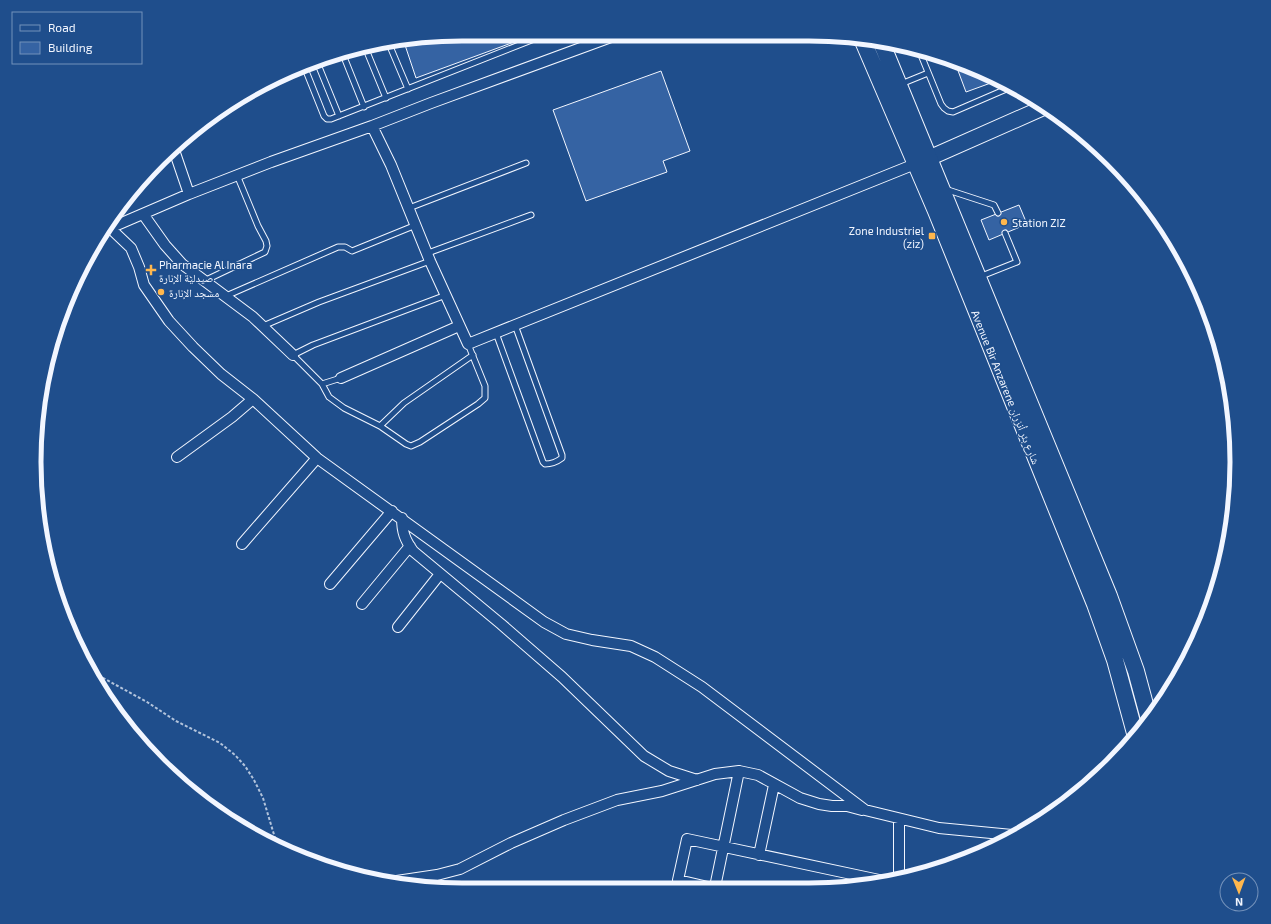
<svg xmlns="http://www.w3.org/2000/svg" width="1271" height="924" viewBox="0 0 1271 924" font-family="'Exo 2','Noto Naskh Arabic',sans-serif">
<rect width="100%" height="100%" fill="#1f4e8c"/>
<path fill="#3563a3" stroke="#f2f6ff" d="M462,34h74l-120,44 -12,-36z
M954,60l19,7 26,13 -33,12z
M661,71l29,80 -27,10 4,11 -81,29 -33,-91z
M1019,205l8,19 -38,16 -8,-20z"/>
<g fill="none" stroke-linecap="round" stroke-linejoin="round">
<defs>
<path id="lane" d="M389,44l19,45
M365,47l21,51
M919,50l22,54 3,4 4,3 5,1 58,-25
M342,52l22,55
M317,62l22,54
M304,66l20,50 3,3h4l216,-85
M901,84l27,-11
M945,189l49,16 4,8
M409,208l117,-45
M428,253l103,-38
M979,277l38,-15 -12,-29
M204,281l61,-29 2,-6 -1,-5 -8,-15 -21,-51
M446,295l-133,50 -20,10 29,29 7,13 15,11 36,18 26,18 5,2 9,-4 58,-38 7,-6v-12l-17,-42
M226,296l112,-49h7l7,4 64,-26
M263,326l56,-24 111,-41
M496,333l47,129 2,2c6,0 13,-3 17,-6v-3l-47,-130
M322,384l19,-6
M380,426l24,-23 69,-48"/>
<path id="street" d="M372,126l19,39 39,96 38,83 447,-180
M174,150l15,44
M143,214l22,31 17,19 71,53 40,38
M109,227l22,21 8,19 5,18 25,36 24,26 28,27 32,25 64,59 227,164 22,12 26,6 39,6 24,11 47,30 163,123 74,18 73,7
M110,228l79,-34 82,-32 101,-36 59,-23 188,-69
M341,378l118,-52
M177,457l55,-40 21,-18
M402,518c0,14 3,22 11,33l88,73 61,53 82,79 25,15 28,9
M242,544l75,-86
M330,584l62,-73
M362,604l48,-58
M398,627l42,-53
M899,819v58
M759,855l15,-70
M390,882l47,-7 23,-6 51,-26 53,-23 53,-20 45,-9 53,-17 24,-3 19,4 42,23 19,6 13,2h15l15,4
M708,887l-30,-7 9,-41 197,42
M715,887l24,-116"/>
<path id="secondary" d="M918,163l129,-57"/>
<path id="primary" d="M863,41l73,170 159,393 20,56 21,77
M882,44l227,552 27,75 13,48"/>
</defs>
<use href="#lane" stroke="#f2f6ff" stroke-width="7"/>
<use href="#street" stroke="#f2f6ff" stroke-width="12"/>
<use href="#secondary" stroke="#f2f6ff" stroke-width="17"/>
<use href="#primary" stroke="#f2f6ff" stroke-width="18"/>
<path stroke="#b3c4dc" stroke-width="2" stroke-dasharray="3 2" stroke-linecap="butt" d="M94,673l53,29 29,19 44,22 15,12 10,11 9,14 9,18 15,50"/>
<use href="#lane" stroke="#1f4e8c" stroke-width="5"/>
<use href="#street" stroke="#1f4e8c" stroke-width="10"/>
<use href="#secondary" stroke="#1f4e8c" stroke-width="15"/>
<use href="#primary" stroke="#1f4e8c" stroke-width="16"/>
</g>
<g fill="#ffb74d" stroke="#1f4e8c" stroke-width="1.5">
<circle cx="1004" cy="222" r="4"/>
<rect x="928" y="232" width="8" height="8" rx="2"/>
<path d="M149 264h4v4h4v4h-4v4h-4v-4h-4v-4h4z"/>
<circle cx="161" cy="292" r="4"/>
</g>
<g text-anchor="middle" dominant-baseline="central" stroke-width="3" stroke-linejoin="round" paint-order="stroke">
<g font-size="11" fill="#f2f6ff" stroke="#1f4e8c" text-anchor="start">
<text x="1012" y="222">Station ZIZ</text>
<text x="924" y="230" text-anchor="end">Zone Industriel<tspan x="924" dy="13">(ziz)</tspan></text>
<text x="159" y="264">Pharmacie Al Inara<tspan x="159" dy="13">صيدلية الإنارة</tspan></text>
<text x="169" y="292">مسجد الإنارة</text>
</g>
<g font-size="11" fill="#f2f6ff" stroke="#1f4e8c">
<text transform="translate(1006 387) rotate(68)">Avenue Bir Anzarene شارع بئر أنزران</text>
</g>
</g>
<path d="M0 0H1271V924H0ZM462 41H809A421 421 0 0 1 1230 462V462A421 421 0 0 1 809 883H462A421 421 0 0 1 41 462V462A421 421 0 0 1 462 41Z" fill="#1f4e8c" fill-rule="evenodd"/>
<path fill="none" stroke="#f2f6ff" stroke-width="5" d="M462 41H809A421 421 0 0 1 1230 462V462A421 421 0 0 1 809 883H462A421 421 0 0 1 41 462V462A421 421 0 0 1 462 41Z"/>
<rect x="12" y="12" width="130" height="52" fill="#1f4e8c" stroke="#7391ba"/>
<rect x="20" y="25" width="20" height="6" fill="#1f4e8c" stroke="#7391ba"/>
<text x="48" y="32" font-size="12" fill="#f2f6ff">Road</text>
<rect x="20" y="42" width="20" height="12" fill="#3563a3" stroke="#7391ba"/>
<text x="48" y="52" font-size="12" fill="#f2f6ff">Building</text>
<g transform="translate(1239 892) rotate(179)"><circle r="19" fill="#1f4e8c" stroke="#7391ba"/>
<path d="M0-3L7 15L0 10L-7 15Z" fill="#ffb74d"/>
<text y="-6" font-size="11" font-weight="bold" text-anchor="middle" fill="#f2f6ff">N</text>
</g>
</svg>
